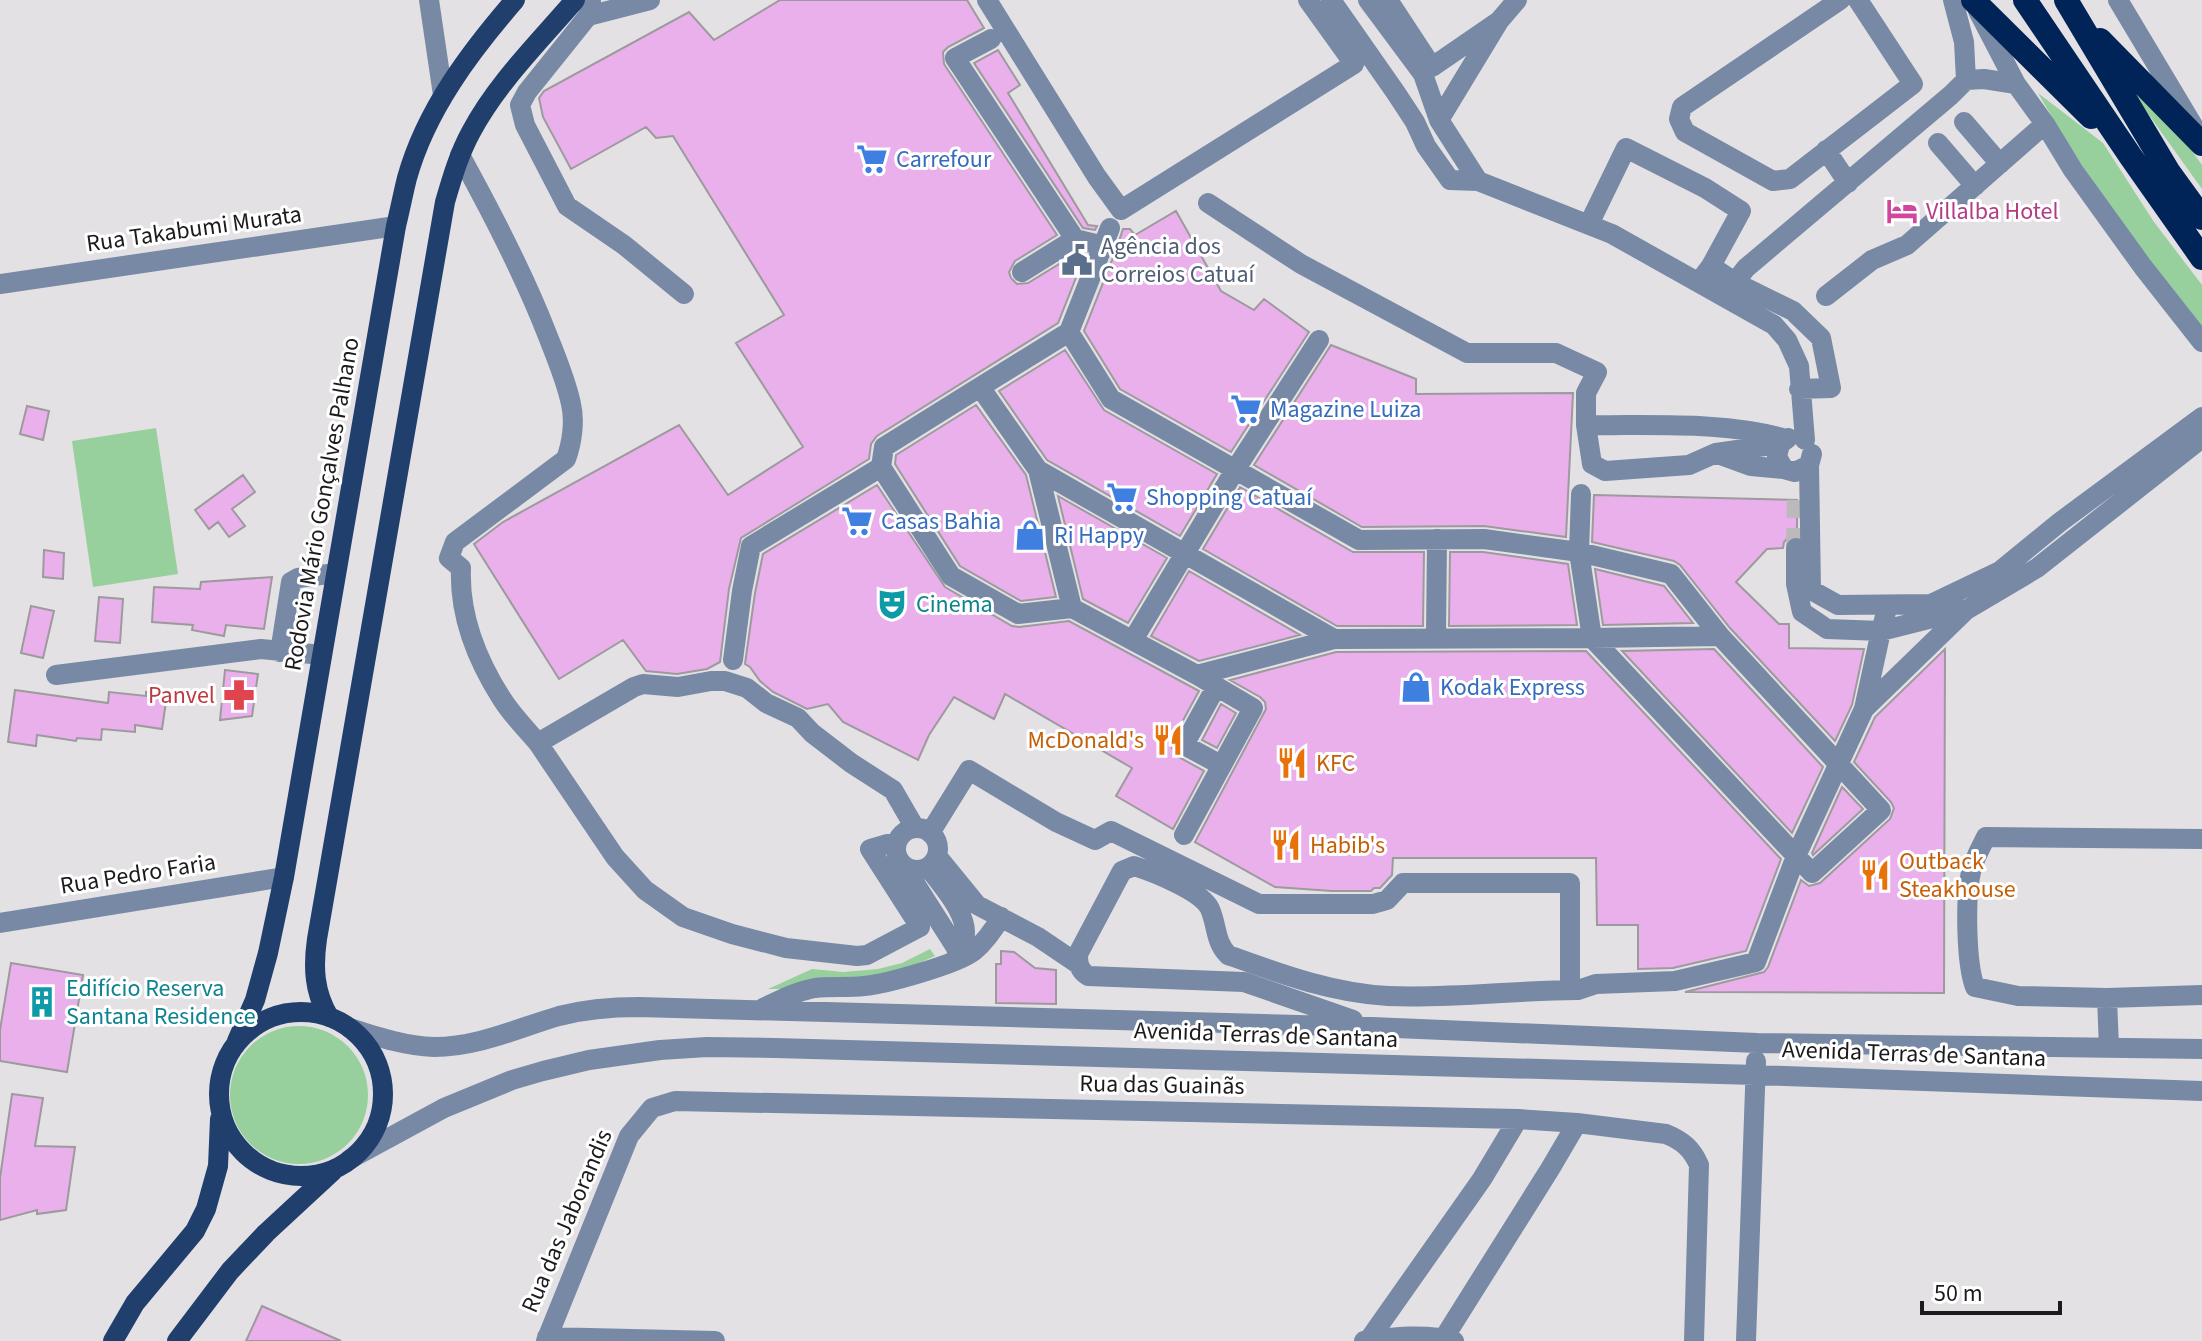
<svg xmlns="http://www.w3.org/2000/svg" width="2202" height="1341" viewBox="0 0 2202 1341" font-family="'Source Sans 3',sans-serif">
<rect width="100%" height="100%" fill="#e4e1e4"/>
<path fill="#97cf9d" d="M2129,87l53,50 20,28v24z
M2038,93l65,50 51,79 48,63v43l-87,-113 -46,-69z
M156,428l22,146 -85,13 -21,-146z
M930,949l5,7 -36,16 -111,17h-20l44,-20 31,3 35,-3 24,-6z
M230 1095a69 69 0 1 1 138 0a69 69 0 1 1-138 0Z"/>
<path fill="#e9b0eb" stroke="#9d9a9d" stroke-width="2" d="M780,0h187l17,28 -36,19 -5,5 1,12 113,171 -42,26 -6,11 2,6 6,6 11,-1 49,-30 8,2 -27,68 -181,113 -6,8 -2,15 -128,79 -12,51 -9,73 -13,7 -30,5 -31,-3 -23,-31 -64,39 -85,-135 29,-22 176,-97 49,70 75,-48 -67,-104 48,-28 -111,-179 -17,2 -10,-11 -75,42 -28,-52 -4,-19 5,-7 145,-79 25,28z
M998,50l22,35 -12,8 80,132 9,1 -2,4 -12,-2 -109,-165z
M1176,211l45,80 33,19 10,-11 45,33 -78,120 -111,-63 -36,-58 32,-81 7,-21h7l5,6z
M1331,345l85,34v15l157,-1 -7,144 -82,-11 -122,1 -108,-62z
M1065,350l39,60 113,64 -37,62 -133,-76 -48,-69z
M976,405l50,70 30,122 -35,4 -61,-35 -65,-102 1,-9z
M27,406l22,5 -6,29 -23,-6z
M243,475l12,17 -23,17 13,17 -16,11 -11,-15 -9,7 -14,-19z
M877,485l68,102 67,39 7,1 50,-6 130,70 -26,48 -2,7 6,10 27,15 -31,58 -57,-33 16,-28 -127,-74 -11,25 -40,-22 -25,38 -11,25 -75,-38 -15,-18 -21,5 -34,-17 -13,-11 -10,-14 -5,-3 10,-71 8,-39z
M1240,487l113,65h71l-1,74h-86l-134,-77z
M1594,495l203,5v35l-8,2 -5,5 -1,6 -16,1 -31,33 43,42h10v24l75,1 -12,56 -17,36 -105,-113 -50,-63 -6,-4 -82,-19z
M1058,496l109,62 -39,65 -45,-24z
M44,550l20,3 -1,26 -20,-2z
M1450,552h33l85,12 9,61 -128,1z
M1595,569l69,17 29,37 -90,2z
M1189,571l111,64 -101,26 -48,-25z
M272,577l-8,52 -38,-4 -2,11 -32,-6 1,-5 -41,-3 2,-35 46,2 1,-7z
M99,597l24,2 -3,44 -25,-2z
M31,606l23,5 -11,47 -22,-5z
M1714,649l109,118 -31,66 -170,-182z
M1945,649l-1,344 -259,-1 79,-20 4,-5 33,-87 8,6 11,-3 70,-64 4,-11 -3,-6 -37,-40 21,-45z
M1586,651l195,208 -35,92 -73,17 -35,1v-44h-41l-1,-67h-203l-1,17 -12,13h-6l-3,3h-39l-57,-4 -80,-45 71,-133 -1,-7 -5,-5 -30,-17 106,-28z
M225,670l33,4 -6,42 -32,4z
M15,690l93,13 1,-11 37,4v-4l21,3 -5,34 -27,-4v7l-33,-3 -1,11 -24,-2 -1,3 -39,-6 -1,11 -28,-4z
M1221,704l15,9 -19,35 -15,-8z
M1842,787l21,22 -50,46 -1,-2z
M1001,951l13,1 21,16 21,2v34l-60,-1v-39h5z
M11,963l72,12 -16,97 -67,-11v-31z
M12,1094l31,4 -8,48 40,1 -9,63 -29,4v-4l-37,10v-42z
M262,1306l79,35h-95z"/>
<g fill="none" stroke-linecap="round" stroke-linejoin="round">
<path stroke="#bcb9bc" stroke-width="20" stroke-dasharray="20 10" stroke-linecap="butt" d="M1796,548l1,-48"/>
<path stroke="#7789a4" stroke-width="20" d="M429,0l14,95
M591,0l-3,16 -61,76 -7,13 5,20 42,81 57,39 60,49
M987,0l110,177 24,33 233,-146 -46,-64
M1331,0l65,93 19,29 11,24 24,34 28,1 134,53 162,91 13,15 12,26 6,74
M1368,0l55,74 16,46 39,61
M1388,0l44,67 67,-46
M1840,0l-158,107 -3,12 6,13 88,49 17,-2 123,-95 -55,-84
M1953,0l11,42 2,38
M2118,0l76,127
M1978,11l38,73 29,40 28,46 70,97 59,75
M588,16l62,-16
M991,39l-36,19 120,181 29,7
M1439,120l60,-99 18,-21
M1964,122l36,42
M1938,143l37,43
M1826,150l22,33
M460,155c32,58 63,117 87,179 9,23 19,46 24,70 4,17 1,39 -5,55l-111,83 -6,16 12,10c-2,46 16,92 41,131 10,16 24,30 36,44
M1208,203l93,61 166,89h89l41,19 -11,21v32l6,39 13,7 84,-6 27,-12 64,-9
M1589,224l37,-76 79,40 36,23 -30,55 -12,16
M1711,266l25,17 57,28 28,27 10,50 -32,1
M1022,272l53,-33
M0,284l396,-58
M1724,296l22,-28 205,-173 15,-15 18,-1 32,5
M1826,296l46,-36 35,-15 138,-121
M1069,332l41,-104
M1586,425c63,1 140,-4 200,14
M1788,438l-8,6 -3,13 7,12 11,3 14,-7 3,-11
M1718,454l33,12 33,3
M1809,465l2,125 27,15 93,-1 69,-33 60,-49 142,-105
M881,467l70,109 67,38 54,-6
M1038,470l34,138 125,67 137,-36 258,-1 220,235 69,-63 -161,-174 -49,-62 -92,-22 -95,-13 -125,1 -248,-141 -42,-67 -89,55 58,83 296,169
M1581,494l-2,58 13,86 128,-2
M1796,548v36l6,28 25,17 54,2 87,-22 69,-41 165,-130
M1436,638l1,-99
M1133,640l102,-170 84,-130
M280,652l11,-70 7,-4 38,-5
M733,660l9,-69 9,-45 130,-79 3,-20 96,-60
M56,675l205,-26 61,6
M1216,687l-32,58 37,20
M1864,709l101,-98
M896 849a21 21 0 1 1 42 0a21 21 0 1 1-42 0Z
M930,833l39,-63 87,52 39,18 16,-9 148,73h114l14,-4 16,-17h167v107
M1184,835l69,-127 -56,-33
M2202,839l-216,-2c-6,12 -12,22 -15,35 -6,25 -5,92 4,115l43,9 89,2 95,-3
M897,843l-10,1 -17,5 50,78 -53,28 -10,1 -71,-8 -54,-14 -49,-17 -38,-27 -30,-33 -77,-114 96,-56 9,-3 35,3 33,-6h14l22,7 19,15 32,15 14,15 39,30 42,27 22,38
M937,856l40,49 61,32 40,27
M904,866l54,85 -3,9
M928,867c13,18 43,49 36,73 -1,4 -4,7 -6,11
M0,923l284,-46
M2107,998l2,50
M763,1008c17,-8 34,-17 52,-20 16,-2 33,0 49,-2 22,-2 94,-22 110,-35 11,-9 20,-22 27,-34
M1353,1020l-109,-38 -156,-6c-9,-6 -10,-12 -10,-22l44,-83 12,-5c19,6 68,25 76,43 7,16 5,33 18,46 53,19 104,38 160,41 63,3 127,-6 190,-6l18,-6 79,-3 81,-19 40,-106 68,-147 17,-78 7,-26
M350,1028c28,9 55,18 84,19 44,0 84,-19 125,-31 27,-7 53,-9 80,-9l733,20 385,16 445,6
M350,1159l94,-51 68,-28 31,-9 46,-11 71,-10 47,-3 68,1 981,27 446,16
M547,1337l168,4
M546,1341l83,-205 23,-28 23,-7 843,18 59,4 89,11c17,7 26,15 33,31l-5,176
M1364,1341c28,-4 62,-8 90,0
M1368,1341l114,-162 36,-60
M1442,1341l108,-172 27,-46
M1746,1341l10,-280"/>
<path stroke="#213f6d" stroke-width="20" d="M219 1094a82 82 0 1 1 164 0a82 82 0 1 1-164 0Z
M329,1017c-15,-25 -16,-50 -12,-78l128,-737c7,-24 14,-48 26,-70 26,-49 68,-90 104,-132
M237,1041l18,-41 13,-47 16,-76 112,-651c4,-16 7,-32 11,-48 19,-68 63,-126 108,-178
M113,1341l22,-38 60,-72 11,-22 12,-43 2,-47
M177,1341l53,-70 36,-38 67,-62"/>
<path stroke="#002458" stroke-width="24" d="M1973,0l118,117
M2025,0l106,157 71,101
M2066,0l102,171 34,47
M2100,40l102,104"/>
</g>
<defs>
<symbol id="supermarket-bare" viewBox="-9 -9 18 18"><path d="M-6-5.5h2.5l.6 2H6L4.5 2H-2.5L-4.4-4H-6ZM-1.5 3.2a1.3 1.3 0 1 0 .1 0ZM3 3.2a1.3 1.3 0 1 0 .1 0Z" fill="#3f7fe0" stroke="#fff" stroke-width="2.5" paint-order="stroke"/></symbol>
<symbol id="hotel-bare" viewBox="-9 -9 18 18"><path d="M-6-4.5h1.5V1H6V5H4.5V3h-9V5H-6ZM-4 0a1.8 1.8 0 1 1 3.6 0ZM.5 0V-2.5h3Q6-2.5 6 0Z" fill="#d1479c" stroke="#fff" stroke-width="2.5" paint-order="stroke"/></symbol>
<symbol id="civic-bare" viewBox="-9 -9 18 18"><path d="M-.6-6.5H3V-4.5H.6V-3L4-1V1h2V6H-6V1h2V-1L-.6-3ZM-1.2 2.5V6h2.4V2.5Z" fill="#5c6f8a" stroke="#fff" stroke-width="2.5" paint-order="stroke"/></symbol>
<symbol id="shop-bare" viewBox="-9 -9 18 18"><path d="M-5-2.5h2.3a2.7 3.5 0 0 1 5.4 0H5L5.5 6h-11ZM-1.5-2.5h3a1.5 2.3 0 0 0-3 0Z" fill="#3f7fe0" stroke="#fff" stroke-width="2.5" paint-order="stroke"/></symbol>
<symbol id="theatre-bare" viewBox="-9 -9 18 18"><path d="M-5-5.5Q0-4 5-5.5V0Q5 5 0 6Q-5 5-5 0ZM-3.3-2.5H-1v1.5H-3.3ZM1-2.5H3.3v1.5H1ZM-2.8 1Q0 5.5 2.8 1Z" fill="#0f9aa8" stroke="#fff" stroke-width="2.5" paint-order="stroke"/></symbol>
<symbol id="pharmacy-bare" viewBox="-9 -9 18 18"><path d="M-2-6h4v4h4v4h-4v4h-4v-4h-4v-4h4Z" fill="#e0444e" stroke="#fff" stroke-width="2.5" paint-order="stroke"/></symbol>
<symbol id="restaurant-bare" viewBox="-9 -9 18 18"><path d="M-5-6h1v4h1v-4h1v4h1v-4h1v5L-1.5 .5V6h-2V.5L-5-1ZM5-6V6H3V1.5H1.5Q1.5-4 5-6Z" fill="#e8710a" stroke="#fff" stroke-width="2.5" paint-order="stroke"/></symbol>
<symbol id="building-bare" viewBox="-9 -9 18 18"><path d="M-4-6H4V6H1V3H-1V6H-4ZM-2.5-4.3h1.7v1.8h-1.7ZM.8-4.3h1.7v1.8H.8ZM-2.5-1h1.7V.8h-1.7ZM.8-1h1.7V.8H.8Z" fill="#0f9aa8" stroke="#fff" stroke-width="2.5" paint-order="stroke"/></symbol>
</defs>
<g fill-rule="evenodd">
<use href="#supermarket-bare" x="850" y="137" width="44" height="44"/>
<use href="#hotel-bare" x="1880" y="189" width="44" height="44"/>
<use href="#civic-bare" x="1055" y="238" width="44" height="44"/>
<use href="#supermarket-bare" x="1224" y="387" width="44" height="44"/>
<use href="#supermarket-bare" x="1100" y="475" width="44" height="44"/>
<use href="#supermarket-bare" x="835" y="499" width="44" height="44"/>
<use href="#shop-bare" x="1008" y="513" width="44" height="44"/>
<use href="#theatre-bare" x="870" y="582" width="44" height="44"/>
<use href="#shop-bare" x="1394" y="665" width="44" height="44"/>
<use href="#pharmacy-bare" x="217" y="673" width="44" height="44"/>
<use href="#restaurant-bare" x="1146" y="718" width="44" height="44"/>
<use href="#restaurant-bare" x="1270" y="741" width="44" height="44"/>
<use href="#restaurant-bare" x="1264" y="823" width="44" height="44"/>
<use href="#restaurant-bare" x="1853" y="853" width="44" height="44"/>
<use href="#building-bare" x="20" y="980" width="44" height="44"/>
</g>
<g text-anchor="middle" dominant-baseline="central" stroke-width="6" stroke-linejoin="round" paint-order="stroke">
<g font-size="24" fill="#366cbe" stroke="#fff" text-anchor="start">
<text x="896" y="159">Carrefour</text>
<text x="1270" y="409">Magazine Luiza</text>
<text x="1146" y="497">Shopping Catuaí</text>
<text x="881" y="521">Casas Bahia</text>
<text x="1054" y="535">Ri Happy</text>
<text x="1440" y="687">Kodak Express</text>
</g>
<g font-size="24" fill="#b23c85" stroke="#fff" text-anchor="start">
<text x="1926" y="211">Villalba Hotel</text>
</g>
<g font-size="24" fill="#1c1b1c" stroke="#fff">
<text transform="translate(194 229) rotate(-8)">Rua Takabumi Murata</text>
<text transform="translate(322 504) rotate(-80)">Rodovia Mário Gonçalves Palhano</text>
<text transform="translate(138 874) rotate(-9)">Rua Pedro Faria</text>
<text transform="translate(1266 1035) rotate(2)">Avenida Terras de Santana</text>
<text transform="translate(1914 1054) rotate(2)">Avenida Terras de Santana</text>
<text transform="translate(1162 1085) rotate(1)">Rua das Guainãs</text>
<text transform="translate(567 1221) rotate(-67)">Rua das Jaborandis</text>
</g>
<g font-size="24" fill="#4e5e75" stroke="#fff" text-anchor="start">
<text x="1101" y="246">Agência dos<tspan x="1101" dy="28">Correios Catuaí</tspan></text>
</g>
<g font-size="24" fill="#0d838f" stroke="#fff" text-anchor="start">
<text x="916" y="604">Cinema</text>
<text x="66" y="988">Edifício Reserva<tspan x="66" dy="28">Santana Residence</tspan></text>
</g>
<g font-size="24" fill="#be3a42" stroke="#fff" text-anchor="end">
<text x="215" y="695">Panvel</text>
</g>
<g font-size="24" fill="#c56008" stroke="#fff" text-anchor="start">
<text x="1144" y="740" text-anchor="end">McDonald's</text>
<text x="1316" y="763">KFC</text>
<text x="1310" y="845">Habib's</text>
<text x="1899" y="861">Outback<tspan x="1899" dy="28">Steakhouse</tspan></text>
</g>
</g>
<path d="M1922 1301v12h138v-12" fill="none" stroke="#1c1b1c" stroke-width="4"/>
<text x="1934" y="1301" font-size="24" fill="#1c1b1c" stroke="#ffffff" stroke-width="6" paint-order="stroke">50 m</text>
</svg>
